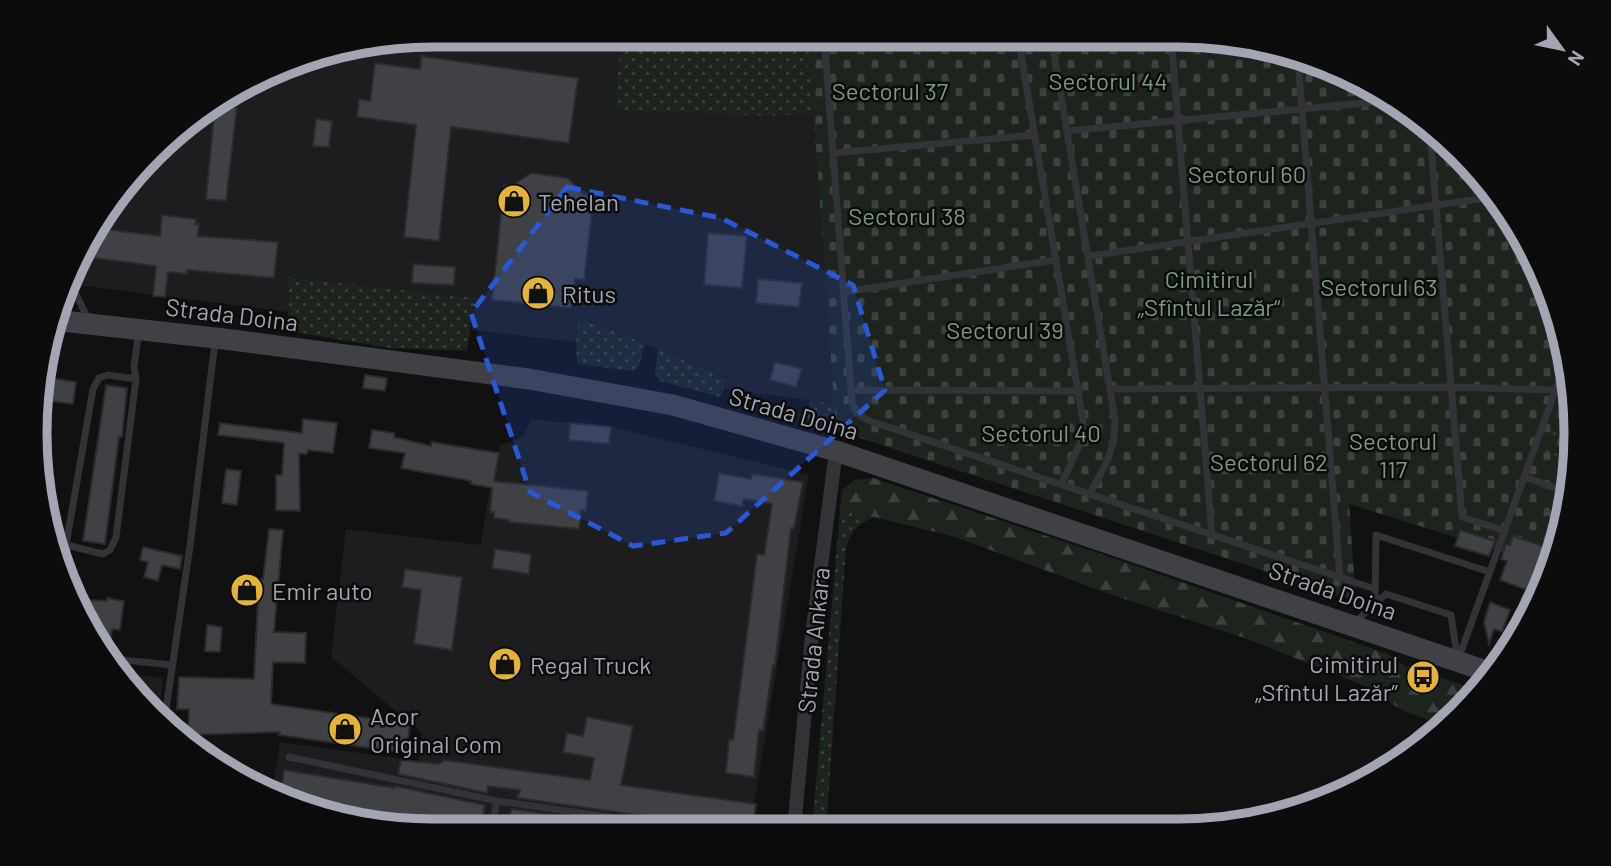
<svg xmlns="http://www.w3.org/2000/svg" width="1611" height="866" viewBox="0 0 1611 866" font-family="Barlow,sans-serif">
<defs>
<pattern id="grass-dots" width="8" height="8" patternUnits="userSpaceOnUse" patternTransform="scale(1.75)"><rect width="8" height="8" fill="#1d241e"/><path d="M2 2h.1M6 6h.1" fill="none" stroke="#3b413c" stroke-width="1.8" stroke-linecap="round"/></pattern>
<pattern id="forest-firs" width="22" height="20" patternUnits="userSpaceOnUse" patternTransform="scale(1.75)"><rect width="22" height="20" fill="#1d241e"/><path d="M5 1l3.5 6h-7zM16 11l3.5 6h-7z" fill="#3b413c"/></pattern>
<pattern id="cemetery-stones" width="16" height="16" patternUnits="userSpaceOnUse" patternTransform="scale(1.75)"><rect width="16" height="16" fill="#1d241e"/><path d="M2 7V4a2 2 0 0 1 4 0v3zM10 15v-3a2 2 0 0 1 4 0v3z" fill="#3b413c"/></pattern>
</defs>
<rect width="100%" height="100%" fill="#111112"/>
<path fill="#1d1d1f" d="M433,35h189l-8,74 150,7 49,-2 22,292 -19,-5 -91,-12 3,-11 -148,-61 -4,25 -104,-12 2,-32 -184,-21 -2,35 -219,-28 33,-72 88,-94 115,-62 55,-9 53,6 1,-11 -3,-3z
M531,419l80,8 198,48 -59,354 -343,1 -135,-36 8,-52 138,19 4,-28 -91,-76 15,-128 135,16 6,-42 13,-57 24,-10z
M124,673l39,5 -5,41 -7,-5z"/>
<path fill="url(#grass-dots)" d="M622,35h196l538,554v12l-549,-181 3,-20 25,5 -22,-291 -49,2 -150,-6z
M289,277l186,21 -8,53 -76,-3 -97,-16 -6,-3z
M579,317l66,27 -6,22 -6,5 -56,-7 -1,-22z
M658,349l70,30 -8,18 -60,-16 -5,-7z
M840,511l35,6c-17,6 -24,14 -29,31l-20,281h-14z"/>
<path fill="url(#forest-firs)" d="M873,478l228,76 287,100 17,12 11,4 -4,9 22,9 5,-11 41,14 -37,34 -39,-14 -44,-27 -115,-46 -133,-43 -157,-58 -80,-20 -35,-6 2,-21 13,-10z"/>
<path fill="url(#cemetery-stones)" d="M804,35l400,1 150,40 123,95 78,134 20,154 -40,150 -22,34 -8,-3 30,-78 -186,-58 7,97 -520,-171 -23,-326z"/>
<path fill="#404145" stroke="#2b2b2e" stroke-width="2" d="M421,56l157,22 -9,65 -118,-16 -12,114 -35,-4 12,-112 -59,-8 2,-18 11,2 5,-38 45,6z
M215,105l22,2 -11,94 -20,-2z
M316,119l16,2 -3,26 -16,-1z
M531,173l37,5 15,16 11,1 -10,85 -9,-1 -4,29 -79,-8 12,-115 8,1z
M162,215l34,4 -1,5h4l-1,12 80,6 -4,36 -87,-8v4l-19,-2 -3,25 -12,-1 3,-30 -71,-9 1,-10 9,-19 65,8z
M708,233l39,3 -5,52 -38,-3z
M413,264l42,3 -1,18 -42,-2z
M758,279l44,4 -3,24 -43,-4z
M775,362l27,7 -6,18 -26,-7z
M365,375l22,3 -2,13 -22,-3z
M44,377l32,5 -3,22 -31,-4z
M106,385l21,3 -5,49h-3l-14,107 -22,-3z
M303,419l34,4 -4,30 -25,-3 -1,4h-8l1,57 -24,-1v-35h6l2,-32 -66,-8 2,-12 82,10z
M570,423l41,4 -2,17 -40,-4z
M372,430l22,3v4l37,9v-4l68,11 -5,28 94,10 -2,20 -5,-1 -2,19 -70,-7v-2l-15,-2v-6h-4l2,-24 -21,-4v-3l-70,-13 4,-15 -36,-5z
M226,469l15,2 -4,34 -15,-2z
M719,473l32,6 1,-5 51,8 -9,47 -3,-1 -16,137h-2l-10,66 -4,-1 -5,47 -28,-4 3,-34 4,1 2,-13 22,-173 7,1 8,-51 -28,-5 -2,7 -28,-5z
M269,529l14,1 -9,102 32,1 -1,30 -32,-1 -2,42 139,20 -4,29 -127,-18 1,-3 -92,3 1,-26h-12l2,-32 75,2 5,-100h4z
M1460,530l35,11 -6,15 -34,-10z
M1513,536l38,13 -12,41 -6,-2 -1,4 -32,-12 7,-19 -6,-2 5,-15 4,1z
M143,547l39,9 -2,13 -18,-4 -4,16 -14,-4 4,-15 -8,-2z
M495,549l36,5 -2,20 -37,-6z
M405,569l57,8 -10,73 -38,-6 7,-54 -19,-3z
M107,598l17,3 -4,29 -8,-1 -3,21 -23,-33 3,-17 18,1z
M1490,602l20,8 -8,22 -8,-3 -5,15 -5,-22z
M207,625l15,2 -2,25 -15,-1z
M587,717l46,9 -12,59 135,19 -3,21 -54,-8v10l-5,-4 -177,-25 3,-8 -32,-4 -1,7 -89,-19 3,-14 38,4 5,-4 146,20 4,-22 -31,-6 4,-19 16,3z
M284,770l111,18v-2l90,19 -5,25h-42l-79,-13 -79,-21z
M512,809l140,20 -149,1z"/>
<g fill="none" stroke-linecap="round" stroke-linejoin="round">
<path stroke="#38393d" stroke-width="2.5" stroke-dasharray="3.5 5" stroke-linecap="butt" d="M1561,408l8,2
M1553,433l20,7
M1546,451l29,10"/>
<path stroke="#323237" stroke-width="7" d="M824,35l28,368 5,10 10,7 508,169
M1018,36l65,385 -2,20 -19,42
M1051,36l64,384c0,31 -10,47 -25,73
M1171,36l41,499
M1298,61l42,517
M1067,131l320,-30
M1430,134l32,383 43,14
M833,153l202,-18
M1089,256l404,-59
M70,282l19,39
M844,292l211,-32
M108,375l28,4 -20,158 -6,13 -7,4 -37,-9 27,-156 6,-11z
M136,379l-2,-13 5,-35
M1111,389l340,-2 105,3
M851,390l228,1
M1525,477l41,15
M55,542l11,3 -3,29
M1375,604l1,-69 114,37
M1354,623l32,-29 65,21 6,41
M114,659l58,6
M1458,660l105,-291
M164,723l26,-177 25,-204
M289,757l208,44
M491,830l6,-29 196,28"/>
<path stroke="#323237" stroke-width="14" d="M794,829l18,-194 24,-184"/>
<path stroke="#404146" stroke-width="21" d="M53,320l171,19 305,40 144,26 163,46 656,222"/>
</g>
<path fill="#2a57d4" fill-opacity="0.2" stroke="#2a57d4" stroke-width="5" stroke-dasharray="14 9" stroke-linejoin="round" d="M567,187l154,31 132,67 32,105 -159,143 -93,13 -103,-54 -59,-179z"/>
<defs>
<symbol id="shop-disc" viewBox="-11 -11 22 22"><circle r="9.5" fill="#e3b437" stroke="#0c0c0d"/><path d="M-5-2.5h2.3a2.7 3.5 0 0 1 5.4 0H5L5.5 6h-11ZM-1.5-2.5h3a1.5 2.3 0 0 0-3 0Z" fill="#111"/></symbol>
<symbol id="bus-disc" viewBox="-11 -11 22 22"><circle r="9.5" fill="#e3b437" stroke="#0c0c0d"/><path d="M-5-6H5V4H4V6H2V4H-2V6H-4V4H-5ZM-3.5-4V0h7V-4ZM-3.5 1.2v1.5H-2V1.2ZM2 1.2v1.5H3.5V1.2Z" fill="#111"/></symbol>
</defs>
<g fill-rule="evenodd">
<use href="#shop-disc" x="495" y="182" width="38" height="38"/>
<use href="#shop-disc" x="519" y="274" width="38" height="38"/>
<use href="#shop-disc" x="228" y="571" width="38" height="38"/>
<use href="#shop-disc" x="486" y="645" width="38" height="38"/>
<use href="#bus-disc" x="1404" y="658" width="38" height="38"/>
<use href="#shop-disc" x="326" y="710" width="38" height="38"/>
</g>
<g text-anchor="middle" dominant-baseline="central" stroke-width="5" stroke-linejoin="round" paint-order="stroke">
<g font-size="24" fill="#7b9b7f" stroke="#0c0c0d">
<text x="1108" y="80">Sectorul 44</text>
<text x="890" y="90">Sectorul 37</text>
<text x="1247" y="173">Sectorul 60</text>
<text x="907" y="215">Sectorul 38</text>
<text x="1209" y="278">Cimitirul<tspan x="1209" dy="28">„Sfîntul Lazăr“</tspan></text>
<text x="1379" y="286">Sectorul 63</text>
<text x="1005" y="329">Sectorul 39</text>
<text x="1041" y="432">Sectorul 40</text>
<text x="1393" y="440">Sectorul<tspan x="1393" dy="28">117</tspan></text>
<text x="1269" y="461">Sectorul 62</text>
</g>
<g font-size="24" fill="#a3a6b2" stroke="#0c0c0d" text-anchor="start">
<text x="538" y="201">Tehelan</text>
<text x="562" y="293">Ritus</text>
<text x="272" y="590">Emir auto</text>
<text x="1398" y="663" text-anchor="end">Cimitirul<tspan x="1398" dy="28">„Sfîntul Lazăr”</tspan></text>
<text x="530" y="664">Regal Truck</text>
<text x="370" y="715">Acor<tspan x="370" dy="28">Original Com</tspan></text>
</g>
<g font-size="24" fill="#a3a6b2" stroke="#0c0c0d">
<text transform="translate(232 314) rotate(7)">Strada Doina</text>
<text transform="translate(794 413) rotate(16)">Strada Doina</text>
<text transform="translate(1333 590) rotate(19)">Strada Doina</text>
<text transform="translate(813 640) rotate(-84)">Strada Ankara</text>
</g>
</g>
<path d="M0 0H1611V866H0ZM433 47H1178A386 386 0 0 1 1564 433V433A386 386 0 0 1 1178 819H433A386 386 0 0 1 47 433V433A386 386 0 0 1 433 47Z" fill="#0c0c0d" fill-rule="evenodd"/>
<path fill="none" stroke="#a3a6b2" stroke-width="9" d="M433 47H1178A386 386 0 0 1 1564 433V433A386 386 0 0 1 1178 819H433A386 386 0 0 1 47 433V433A386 386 0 0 1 433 47Z"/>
<g transform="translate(1562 49) rotate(123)" stroke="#0c0c0d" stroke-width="5" paint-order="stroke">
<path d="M0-5L12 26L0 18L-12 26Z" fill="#a3a6b2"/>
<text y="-10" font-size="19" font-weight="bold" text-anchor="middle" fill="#a3a6b2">N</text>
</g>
</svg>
